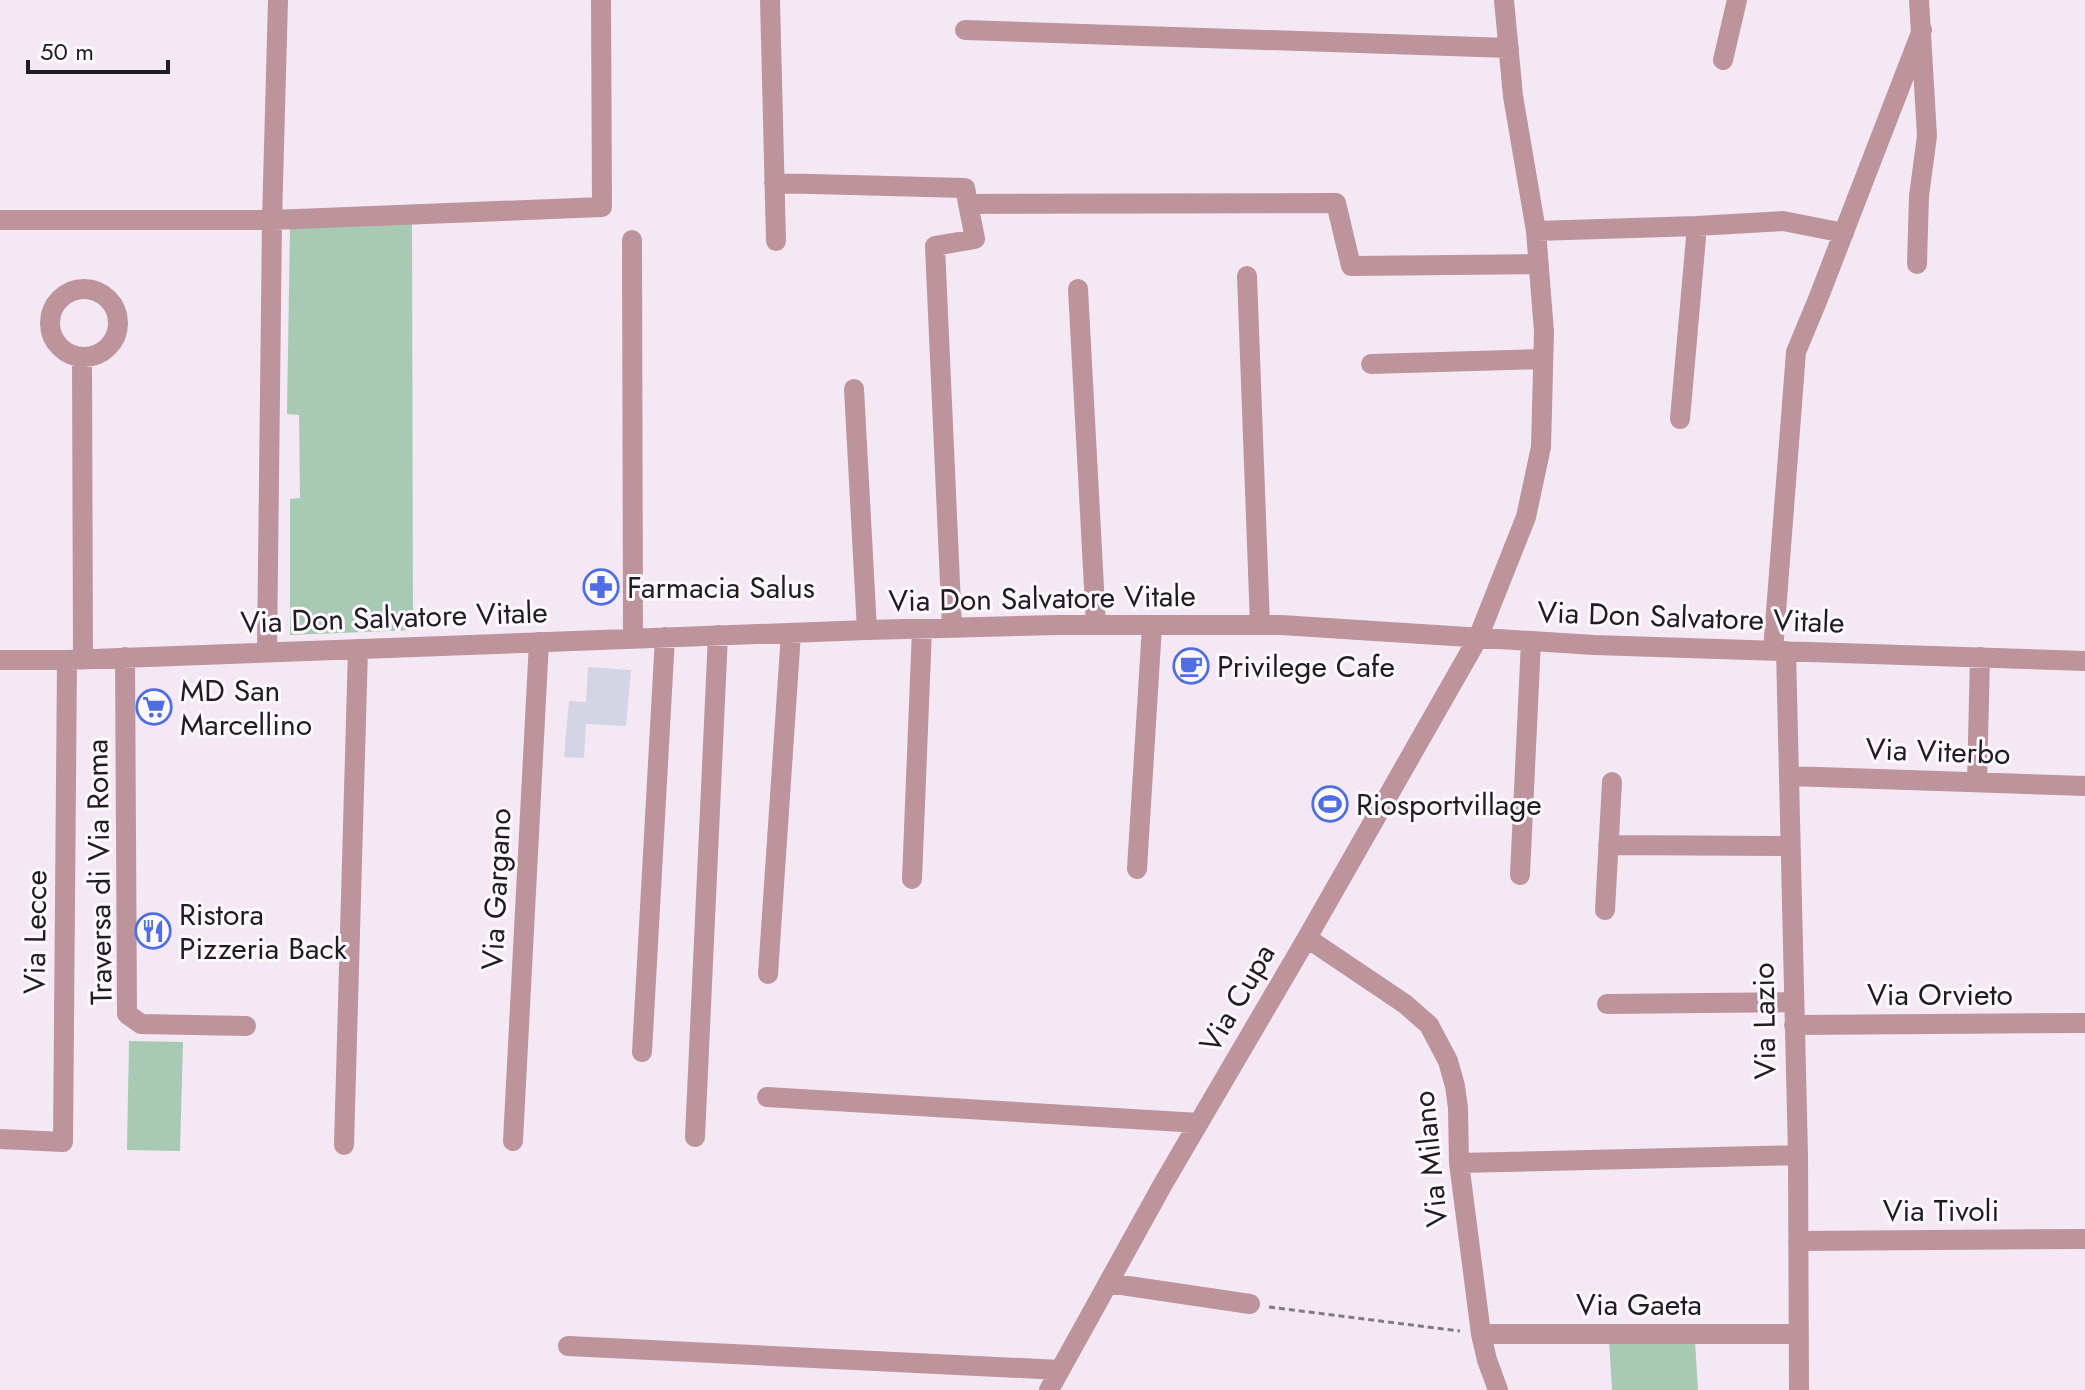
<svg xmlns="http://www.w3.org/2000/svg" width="2085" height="1390" viewBox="0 0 2085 1390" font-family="Jost,sans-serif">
<rect width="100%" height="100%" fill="#f4e8f5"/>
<path fill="#a8c9b3" d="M412,224l1,406 -123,5v-136l10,-1 -1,-83 -12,-1 3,-187z
M129,1041l54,1 -3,109 -53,-1z
M1609,1340h86l3,50h-86z"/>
<path fill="#d3d4e4" d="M588,667l43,3 -5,56 -40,-2 -2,34 -20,-1 5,-56 17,1z"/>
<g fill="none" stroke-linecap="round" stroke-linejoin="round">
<path stroke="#837b84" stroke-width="3" stroke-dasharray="6 4" stroke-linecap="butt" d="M1269,1307l191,24"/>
<path stroke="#bd939c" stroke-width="20" d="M770,0l6,241
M965,30l544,18
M1723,60l14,-60
M774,183l191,5 10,51 -40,7 17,382
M968,204l368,-1 15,63 188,-2
M1,220h271l6,-220
M1536,231l161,-5 86,-5 61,12
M632,240l1,398
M1917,264l2,-68 8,-60 -8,-136
M1247,276l13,349
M1078,289l18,336
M50 323a34 34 0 1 1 68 0a34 34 0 1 1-68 0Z
M82,357l1,301
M1371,364l172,-5
M854,389l13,241
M1680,419l17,-193
M1773,651l23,-299 22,-53 104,-269
M1786,651l12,504 1,235
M267,652l5,-432 330,-13 -1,-207
M125,657l2,357 14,10 105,2
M0,660h67l800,-30 190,-5h224l313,20 491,16
M1789,776l296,10
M1977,782l3,-125
M1608,845l182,1
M1137,869l15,-243
M1520,875l11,-234
M912,879l10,-250
M1605,910l7,-128
M1307,938l98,66 24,21 19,36 7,25 3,22 1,55 22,171 6,26 11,30
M768,974l23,-341
M1607,1004l187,-2
M1794,1025l291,-2
M642,1052l23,-415
M767,1097l432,26
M695,1137l23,-502
M0,1139l63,3 4,-482
M513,1141l26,-499
M344,1145l14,-496
M1459,1163l339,-8
M1798,1241l287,-2
M1108,1283l142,21
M1481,1334h317
M568,1346l492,24
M1049,1390l114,-206 144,-246 171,-300 48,-121 15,-70 3,-115 -8,-101 -23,-135 -9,-96"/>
</g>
<defs>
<symbol id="pharmacy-ring" viewBox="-11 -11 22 22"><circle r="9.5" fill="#fdf8fe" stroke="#4f6ee2" stroke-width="1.5"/><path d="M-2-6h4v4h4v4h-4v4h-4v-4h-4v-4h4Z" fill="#4f6ee2"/></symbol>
<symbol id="cafe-ring" viewBox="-11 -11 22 22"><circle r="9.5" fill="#fdf8fe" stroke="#4f6ee2" stroke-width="1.5"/><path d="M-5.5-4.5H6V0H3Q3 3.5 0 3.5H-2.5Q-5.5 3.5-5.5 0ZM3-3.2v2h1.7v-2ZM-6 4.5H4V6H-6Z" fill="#4f6ee2"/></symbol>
<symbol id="supermarket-ring" viewBox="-11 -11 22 22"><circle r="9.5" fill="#fdf8fe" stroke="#4f6ee2" stroke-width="1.5"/><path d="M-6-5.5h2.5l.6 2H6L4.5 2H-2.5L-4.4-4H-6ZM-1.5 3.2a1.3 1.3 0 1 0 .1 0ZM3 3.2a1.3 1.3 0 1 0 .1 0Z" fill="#4f6ee2"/></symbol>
<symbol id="stadium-ring" viewBox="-11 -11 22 22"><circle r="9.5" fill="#fdf8fe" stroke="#4f6ee2" stroke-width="1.5"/><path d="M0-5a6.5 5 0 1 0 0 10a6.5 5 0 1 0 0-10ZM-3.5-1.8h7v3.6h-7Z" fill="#4f6ee2"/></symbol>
<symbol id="restaurant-ring" viewBox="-11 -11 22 22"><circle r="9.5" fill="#fdf8fe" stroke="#4f6ee2" stroke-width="1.5"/><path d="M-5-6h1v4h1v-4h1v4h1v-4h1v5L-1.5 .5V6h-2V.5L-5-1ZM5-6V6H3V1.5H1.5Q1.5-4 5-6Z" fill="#4f6ee2"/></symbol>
</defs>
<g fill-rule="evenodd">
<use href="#pharmacy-ring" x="581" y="567" width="40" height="40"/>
<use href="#cafe-ring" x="1171" y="646" width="40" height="40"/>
<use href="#supermarket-ring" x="134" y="687" width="40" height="40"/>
<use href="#stadium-ring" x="1310" y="784" width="40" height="40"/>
<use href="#restaurant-ring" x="133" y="911" width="40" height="40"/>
</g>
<g text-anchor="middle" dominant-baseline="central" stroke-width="6" stroke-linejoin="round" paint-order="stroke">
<g font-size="30" fill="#201c21" stroke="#fdf8fe" text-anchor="start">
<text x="627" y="587">Farmacia Salus</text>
<text x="1217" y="666">Privilege Cafe</text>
<text x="180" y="690">MD San<tspan x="180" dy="34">Marcellino</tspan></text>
<text x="1356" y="804">Riosportvillage</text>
<text x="179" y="914">Ristora<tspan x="179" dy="34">Pizzeria Back</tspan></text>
</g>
<g font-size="30" fill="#201c21" stroke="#fdf8fe">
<text transform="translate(1042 598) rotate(-1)">Via Don Salvatore Vitale</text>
<text transform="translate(394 617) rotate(-2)">Via Don Salvatore Vitale</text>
<text transform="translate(1691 617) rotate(2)">Via Don Salvatore Vitale</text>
<text transform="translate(1938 751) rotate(2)">Via Viterbo</text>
<text transform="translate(99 872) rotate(-91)">Traversa di Via Roma</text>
<text transform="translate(496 889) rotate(-87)">Via Gargano</text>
<text transform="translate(35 932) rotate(-89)">Via Lecce</text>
<text x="1940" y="994">Via Orvieto</text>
<text transform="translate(1237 998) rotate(-60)">Via Cupa</text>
<text transform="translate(1764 1021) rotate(-91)">Via Lazio</text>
<text transform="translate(1430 1159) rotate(-96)">Via Milano</text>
<text x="1941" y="1210">Via Tivoli</text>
<text x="1639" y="1304">Via Gaeta</text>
</g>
</g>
<path d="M28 60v12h140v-12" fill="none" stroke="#201c21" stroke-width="4"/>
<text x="40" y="60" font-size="24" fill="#201c21" stroke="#fdf8fe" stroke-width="6" paint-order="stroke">50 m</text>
</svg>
